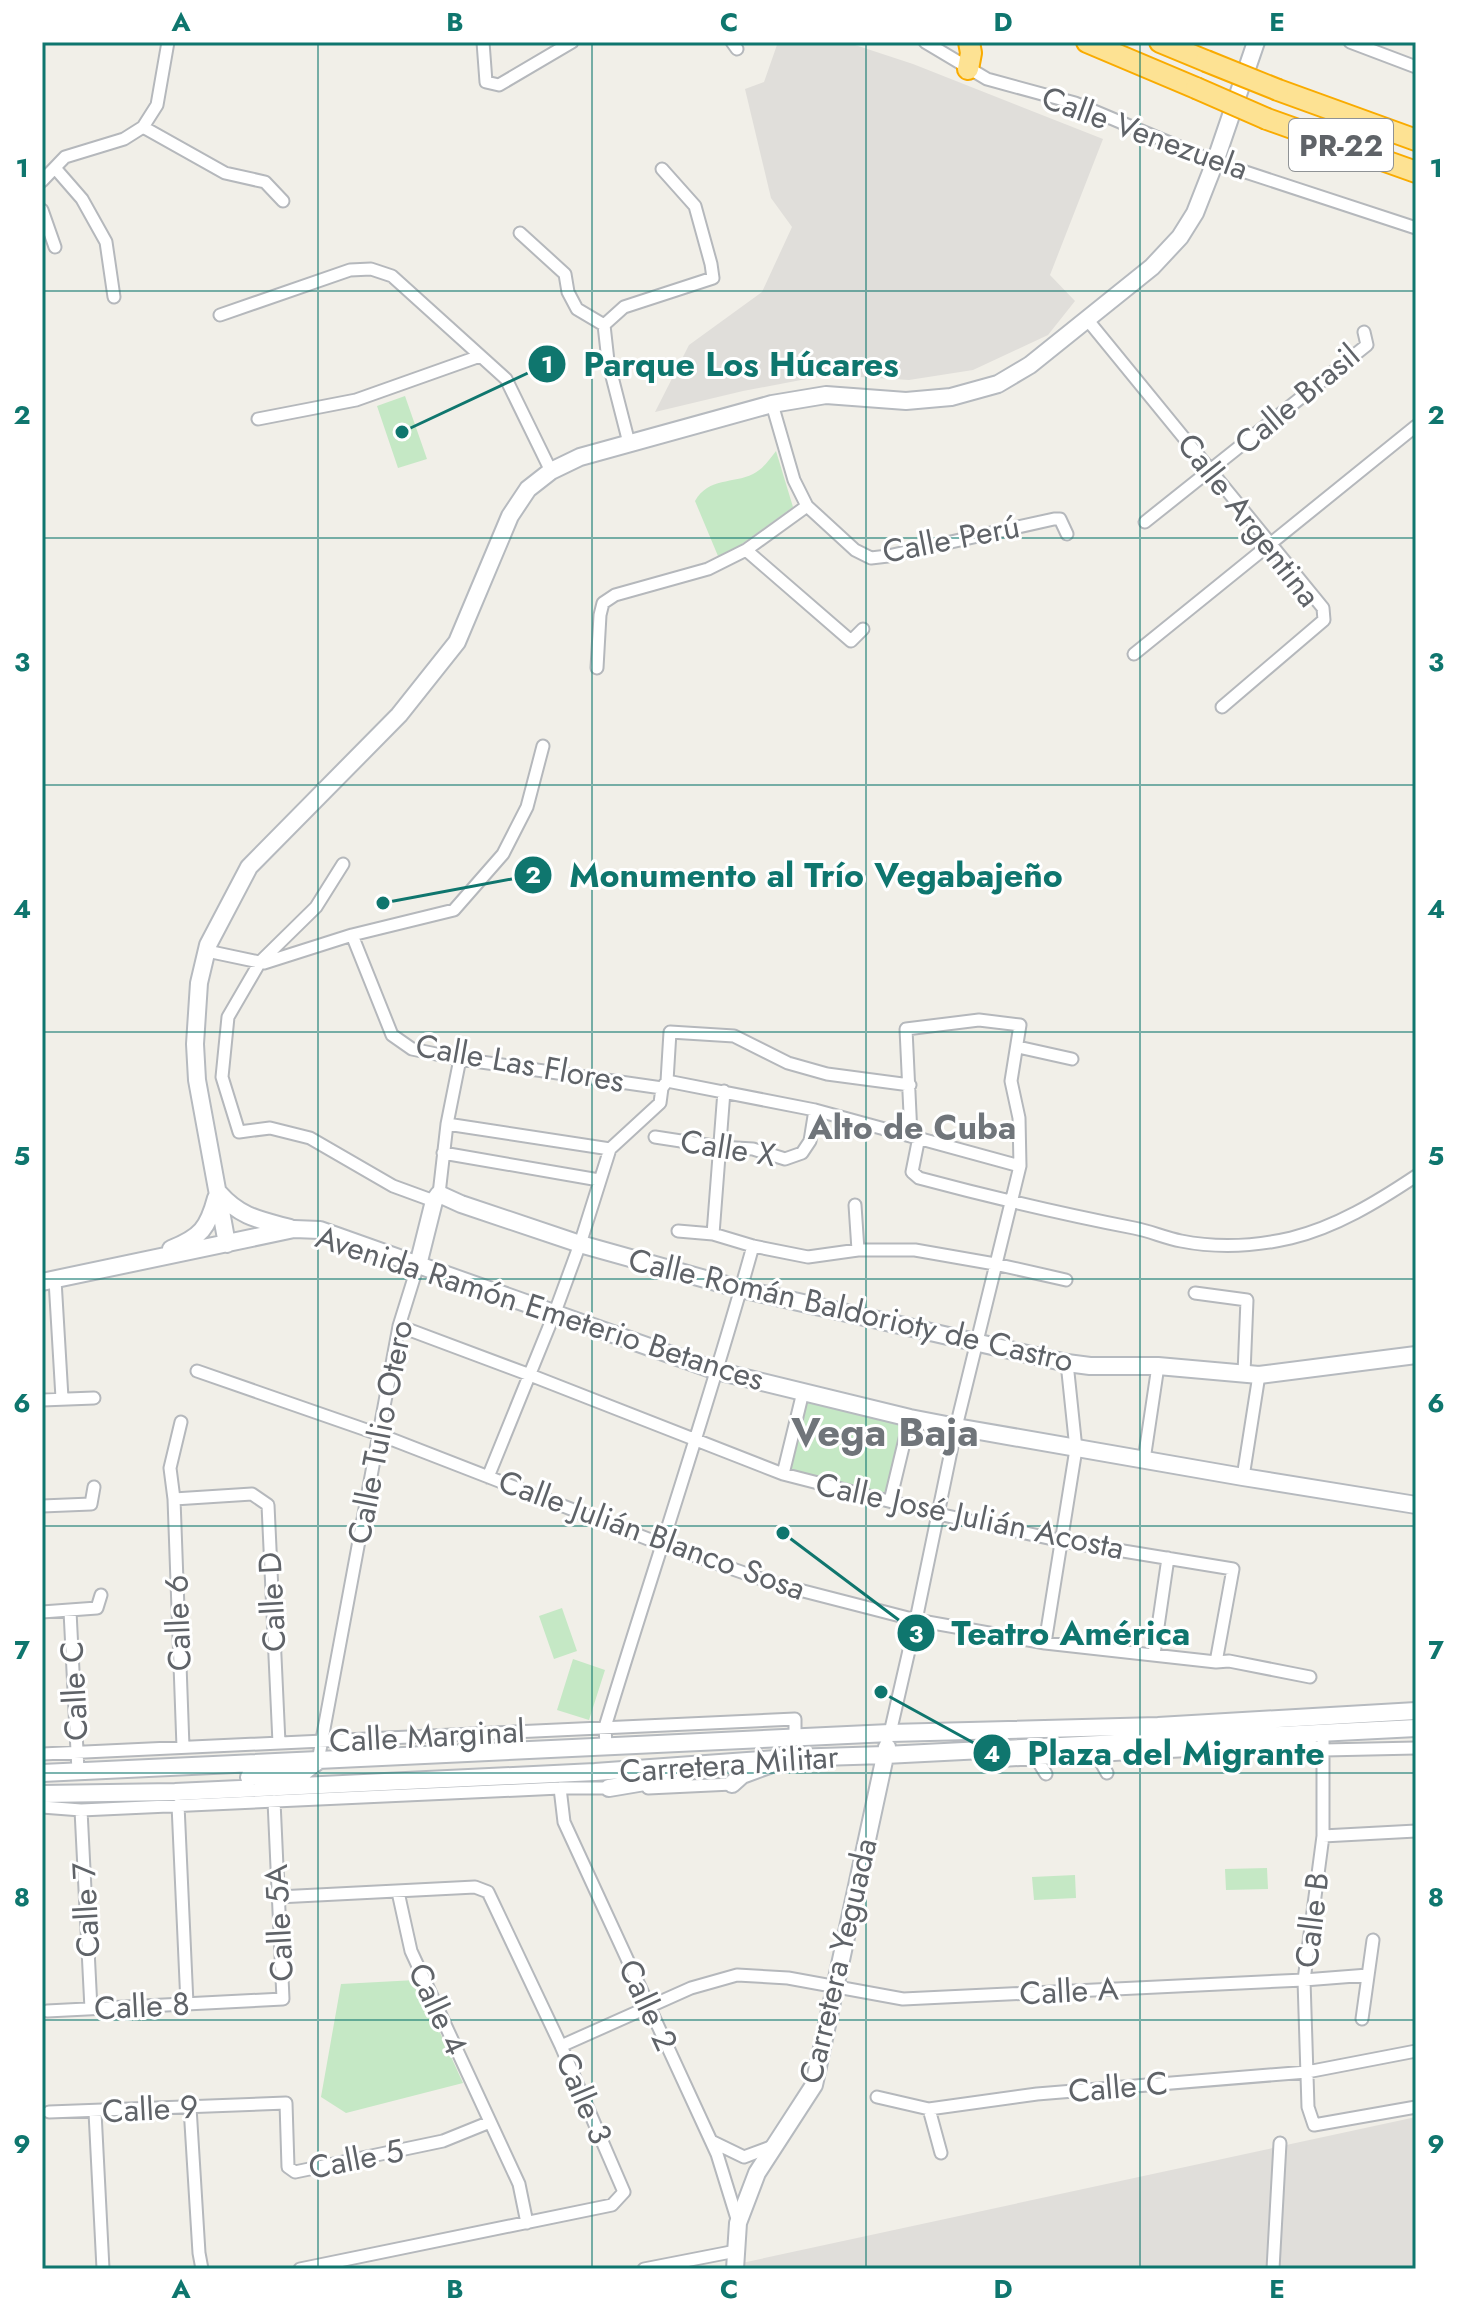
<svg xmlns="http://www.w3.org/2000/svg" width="1458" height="2311" viewBox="0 0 1458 2311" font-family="Jost,sans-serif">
<rect width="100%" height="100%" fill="#f1efe8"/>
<path fill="#e0deda" d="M778,42h68l67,22 190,75 -53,136 25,26 -27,34 -75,35 -64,10 -82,-5 -84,16 -88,21 34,-67 73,-53 30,-65 -21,-29 -26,-109 19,-7z
M1416,2117v152h-702z"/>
<path fill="#c5e8c5" d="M405,396l22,63 -29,9 -21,-62z
M776,451l17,56 -54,39 -21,10 -23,-55c14,-24 38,-17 58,-27 10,-5 16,-14 23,-23z
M806,1395l100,25 -19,75 -100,-25z
M562,1608l15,43 -23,8 -15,-43z
M573,1659l32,11 -16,50 -32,-10z
M1267,1868l1,21 -42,1 -1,-21z
M1075,1875l1,23 -42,2 -2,-23z
M416,1980l47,103 -117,30 -25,-16 20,-113z"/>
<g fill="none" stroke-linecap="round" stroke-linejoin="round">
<defs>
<path id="street" d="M483,42l3,40 13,3 73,-43
M732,42l5,7
M925,42l62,37 88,24 140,59 201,66
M1350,42l66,25
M143,127l82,46 40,9 18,19
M55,168l27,31 24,43 8,55
M42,181l23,-24 59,-18 19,-12 14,-22 11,-63
M42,210l13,37
M520,233l45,41 3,18 9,17 27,16
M220,315l130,-45 21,-1 21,7 114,103 45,92
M1086,318l237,290 1,12 -102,87
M772,404l22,76 13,26 48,44 16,8 17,-2 166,-37h6l7,15
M258,419l98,-19 124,-44
M629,443l-21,-82 -4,-36 20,-18 89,-29 -2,-14 -16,-58 -33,-37
M1145,522l222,-177 -3,-13
M746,550l105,91 12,-12
M1134,654l282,-228
M597,668l3,-53 3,-12 12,-8 93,-26 38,-19 61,-44
M343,864l-27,43 -56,55 -32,55 -6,60 17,55 31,-4 40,10 83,48 41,15
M352,935l40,100 20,14 48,10 202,29
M207,951l57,12 88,-28 102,-25 49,-56 24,-47 16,-61
M1018,1047l54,12
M667,1081l148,29 205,56
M447,1124l163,25
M655,1137l65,10 33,2 32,10 17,-6 8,-12 5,-31
M919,1137l-7,35 7,6c71,19 143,36 215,50 16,3 31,10 47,13 35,7 75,5 110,-3 45,-11 86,-36 125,-62
M443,1153l156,27
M439,1194l8,-70 13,-65
M855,1205l3,45
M678,1231l35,3 40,12 55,11 50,-7h57l80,14 71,16
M713,1234l11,-143
M55,1280l7,118
M1195,1293l52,7 -3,73
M399,1326l131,49 253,99 160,41 119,26 171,28 -17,93
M197,1371l181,63 283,110 115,40 140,36 129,23 171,19 13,-1 81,16
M42,1400l52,-2
M181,1422l-11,46 4,31 9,248
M1144,1460l14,-94
M783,1474l20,-82
M488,1477l67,-165 25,-68 30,-95 50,-46 2,-15 5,-7 3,-49 64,4 54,27 39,11 83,11
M1243,1477l16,-102
M174,1499l78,-5 16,11 11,238
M890,1501l20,-83
M42,1506l49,-2 3,-17
M70,1611l8,160
M42,1612l55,-4 4,-13
M1045,1643l31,-194 -9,-86
M1154,1654l14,-96
M890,1733l26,-113 40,-193 64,-261 -1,-48 -8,-37 9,-56 -41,-5 -73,9 5,106
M1323,1733v103l-19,144 4,127 6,18 102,-18
M606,1746l-1,-19c49,-161 103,-319 148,-481
M973,1751l7,7 12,3 315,-17 17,6 92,-2
M42,1754l753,-35v18
M1097,1755l10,18
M1036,1758l10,16
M318,1761l81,-435 19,-61
M560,1788l4,34 153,332 21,68
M648,1788l84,-4
M178,1805l9,199
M42,1807l39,3 479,-22h55
M81,1810l10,199
M1323,1836l93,-5
M398,1892l13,59 108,233 8,39
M278,1897l197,-10 13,5 73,154 63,146 -12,13 -312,64
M47,2011l236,-12 -9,-198
M1362,2019l11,-79
M561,2046l130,-58 46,-13 51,3 115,21 401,-19 64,-5
M877,2097l52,12 108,-15 270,-22 109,-21
M190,2107l9,146 3,16
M929,2109l12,44
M49,2112l237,-9 2,64 7,5 148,-31 47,-19
M95,2112l8,157
M711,2141l33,16 32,-12
M644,2269l92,-18
M1273,2269l7,-126"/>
<path id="secondary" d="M219,1193c21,24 41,27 71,35
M227,1244l-30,-164 -2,-36 4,-61 9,-38 41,-78 150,-152 58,-73 53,-126 18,-27 23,-18 29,-14 192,-53 54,-9 80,6 45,-4 47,-13 32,-19 122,-98 28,-30 15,-24 20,-51 41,-120
M171,1249c30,-12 37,-21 45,-51
M418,1265l16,-64 5,-7 22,10 119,40 161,45 326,74 23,3h68l101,9 157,-20
M42,1282l252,-53 26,1 397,141 193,47 52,10 281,49 173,28
M42,1773l848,-40 268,-7 258,-15
M249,1777l52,-3 17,-13
M732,1784l10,-9 27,-10
M609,1788l77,-13
M42,1794l133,-2 420,-20 194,-14 96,-3 531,-27
M735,2269l3,-46 19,-50 57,-88 73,-338"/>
<path id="highway" d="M1087,42l109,46
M1160,42l46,19
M968,69l3,-16 -2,-11
M1278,90l138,50
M1267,119l149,53"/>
</defs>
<use href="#street" stroke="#b5b8bc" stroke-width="15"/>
<use href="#secondary" stroke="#b6babf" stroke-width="20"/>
<use href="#highway" stroke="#f9ab00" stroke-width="24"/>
<use href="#street" stroke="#fff" stroke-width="11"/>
<use href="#secondary" stroke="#fff" stroke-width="16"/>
<use href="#highway" stroke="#fde293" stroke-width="20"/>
<defs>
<path id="highway-bridge" d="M1206,61l72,29
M1196,88l71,31"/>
</defs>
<use href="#highway-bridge" stroke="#f9ab00" stroke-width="24" stroke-linecap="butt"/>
<use href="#highway-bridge" stroke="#fde293" stroke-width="20"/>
</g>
<path fill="none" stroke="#0f766e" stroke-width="2" stroke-opacity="0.55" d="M318,42v2227M592,42v2227M866,42v2227M1140,42v2227M42,291h1374M42,538h1374M42,785h1374M42,1032h1374M42,1279h1374M42,1526h1374M42,1773h1374M42,2020h1374"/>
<g text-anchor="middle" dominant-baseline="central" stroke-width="6" stroke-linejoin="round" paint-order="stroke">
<rect fill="#fff" stroke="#8f9295" stroke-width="2" x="1289" y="119" width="104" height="52" rx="6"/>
<g font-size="30" font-weight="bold" fill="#5f6368">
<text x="1341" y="145">PR-22</text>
</g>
<g font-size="32" fill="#5f6368" stroke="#fff">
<text transform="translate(1145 133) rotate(20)">Calle Venezuela</text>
<text transform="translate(1297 399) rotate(-40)">Calle Brasil</text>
<text transform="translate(1249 520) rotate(52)">Calle Argentina</text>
<text transform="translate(951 539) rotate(-11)">Calle Perú</text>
<text transform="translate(520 1063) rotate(10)">Calle Las Flores</text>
<text transform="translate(728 1148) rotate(9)">Calle X</text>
<text transform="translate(540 1308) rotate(18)">Avenida Ramón Emeterio Betances</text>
<text transform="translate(851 1310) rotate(13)">Calle Román Baldorioty de Castro</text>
<text transform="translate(380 1432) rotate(-79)">Calle Tulio Otero</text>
<text transform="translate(970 1516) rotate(12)">Calle José Julián Acosta</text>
<text transform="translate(652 1535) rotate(20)">Calle Julián Blanco Sosa</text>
<text transform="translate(272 1602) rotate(-93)">Calle D</text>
<text transform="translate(178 1623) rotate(-92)">Calle 6</text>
<text transform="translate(74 1691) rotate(-93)">Calle C</text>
<text transform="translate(427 1736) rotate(-3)">Calle Marginal</text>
<text transform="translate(729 1764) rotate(-4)">Carretera Militar</text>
<text transform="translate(86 1910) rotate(-93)">Calle 7</text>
<text transform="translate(1312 1920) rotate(-83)">Calle B</text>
<text transform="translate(279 1923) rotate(-93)">Calle 5A</text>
<text transform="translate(838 1961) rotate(-77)">Carretera Yeguada</text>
<text transform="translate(1069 1991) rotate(-3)">Calle A</text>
<text transform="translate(648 2005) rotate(65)">Calle 2</text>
<text transform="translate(142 2006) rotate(-3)">Calle 8</text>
<text transform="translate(438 2009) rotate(65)">Calle 4</text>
<text transform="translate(1118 2087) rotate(-5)">Calle C</text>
<text transform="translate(584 2098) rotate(67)">Calle 3</text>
<text transform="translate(150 2109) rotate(-3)">Calle 9</text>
<text transform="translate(356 2159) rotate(-11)">Calle 5</text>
</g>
<g font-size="34" font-weight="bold" fill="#70757a" stroke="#fff">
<text x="912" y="1127">Alto de Cuba</text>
</g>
<g font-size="40" font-weight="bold" fill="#70757a" stroke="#fff">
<text x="885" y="1432">Vega Baja</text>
</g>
</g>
<path fill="none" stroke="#0f766e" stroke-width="3" d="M402 432L547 364M383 903L533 875M783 1533L916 1633M881 1692L992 1753"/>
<g fill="#0f766e" stroke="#fff" stroke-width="3">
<circle cx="402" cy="432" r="8"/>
<circle cx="383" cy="903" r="8"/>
<circle cx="783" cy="1533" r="8"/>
<circle cx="881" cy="1692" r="8"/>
<circle cx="547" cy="364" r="20"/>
<circle cx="533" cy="875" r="20"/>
<circle cx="916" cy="1633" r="20"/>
<circle cx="992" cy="1753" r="20"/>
</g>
<g font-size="24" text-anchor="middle" font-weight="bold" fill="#fff">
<text x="547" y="373">1</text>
<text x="533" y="883">2</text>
<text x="916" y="1642">3</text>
<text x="992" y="1762">4</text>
</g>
<g font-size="34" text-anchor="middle" font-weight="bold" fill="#0f766e" stroke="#fff" stroke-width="6" stroke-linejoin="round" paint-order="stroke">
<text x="741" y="376">Parque Los Húcares</text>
<text x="816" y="887">Monumento al Trío Vegabajeño</text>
<text x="1071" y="1645">Teatro América</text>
<text x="1176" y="1765">Plaza del Migrante</text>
</g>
<rect width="1458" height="2311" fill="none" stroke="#ffffff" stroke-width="88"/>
<rect x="44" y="44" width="1370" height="2223" fill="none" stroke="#0f766e" stroke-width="3"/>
<g font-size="26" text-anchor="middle" font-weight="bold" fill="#0f766e">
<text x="181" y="31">A</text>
<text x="455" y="31">B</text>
<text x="729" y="31">C</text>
<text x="1003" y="31">D</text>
<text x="1277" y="31">E</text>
<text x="22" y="177">1</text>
<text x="1436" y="177">1</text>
<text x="22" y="424">2</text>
<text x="1436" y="424">2</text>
<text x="22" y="671">3</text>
<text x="1436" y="671">3</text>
<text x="22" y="918">4</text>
<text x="1436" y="918">4</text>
<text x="22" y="1165">5</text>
<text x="1436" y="1165">5</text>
<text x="22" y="1412">6</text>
<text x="1436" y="1412">6</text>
<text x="22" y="1659">7</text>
<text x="1436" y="1659">7</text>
<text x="22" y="1906">8</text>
<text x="1436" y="1906">8</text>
<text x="22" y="2153">9</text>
<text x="1436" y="2153">9</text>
<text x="181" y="2298">A</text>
<text x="455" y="2298">B</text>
<text x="729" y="2298">C</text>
<text x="1003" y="2298">D</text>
<text x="1277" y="2298">E</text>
</g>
</svg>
